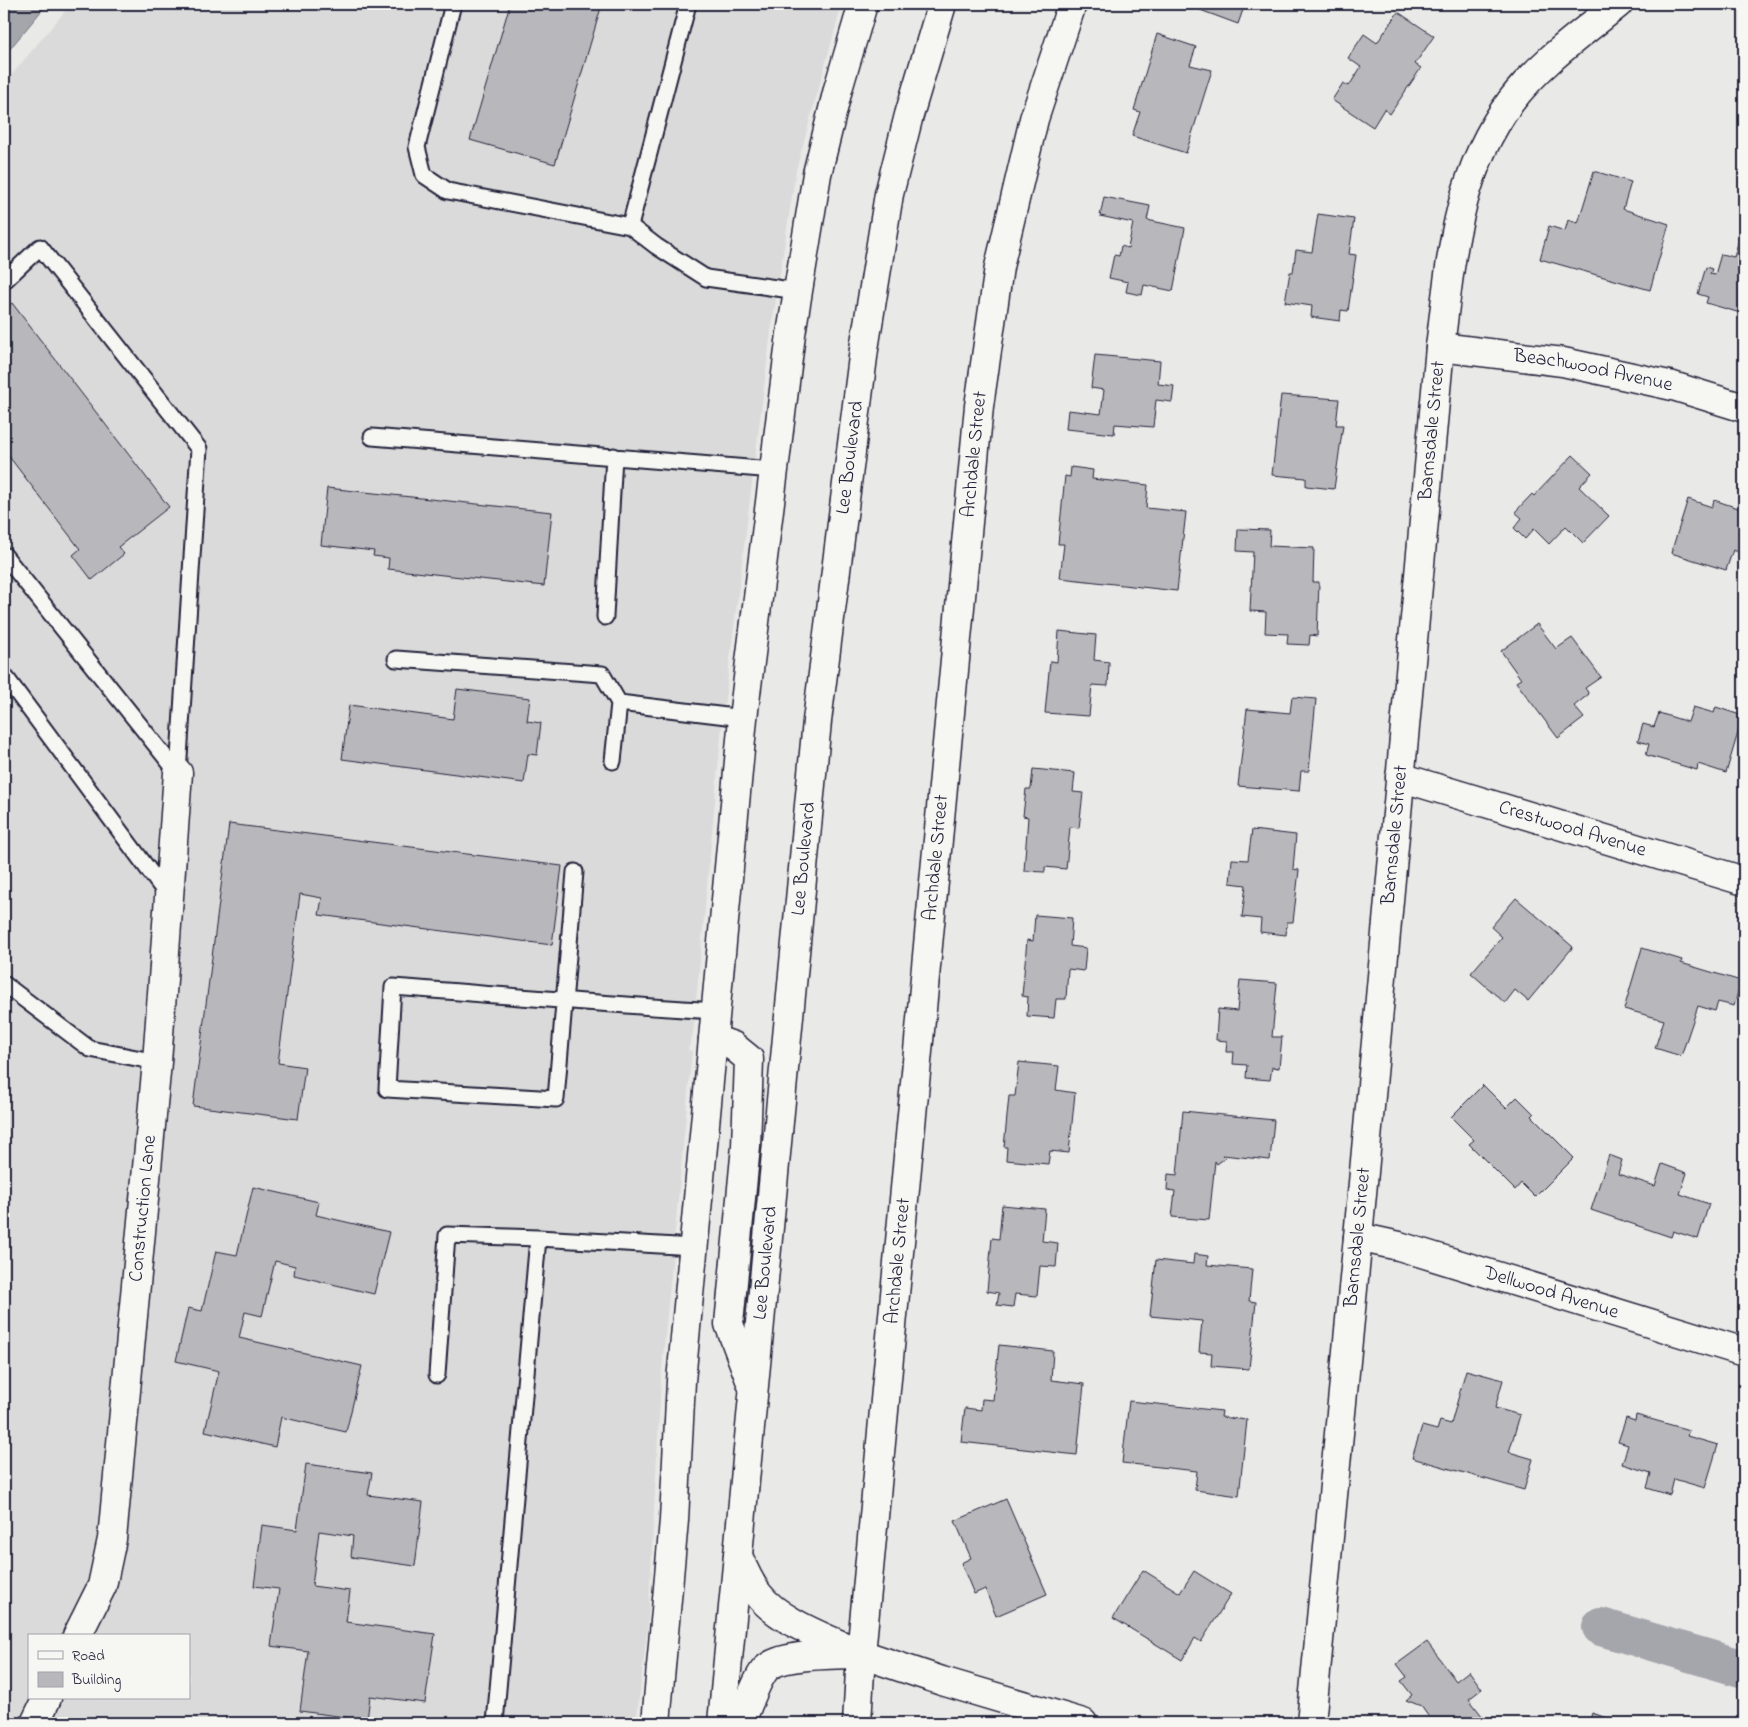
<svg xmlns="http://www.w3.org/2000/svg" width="1748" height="1727" viewBox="0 0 1748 1727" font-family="'Indie Flower',sans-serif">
<rect width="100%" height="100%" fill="#e9e9e7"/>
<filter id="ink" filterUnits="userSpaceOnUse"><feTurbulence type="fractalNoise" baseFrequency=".02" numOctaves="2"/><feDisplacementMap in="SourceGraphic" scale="10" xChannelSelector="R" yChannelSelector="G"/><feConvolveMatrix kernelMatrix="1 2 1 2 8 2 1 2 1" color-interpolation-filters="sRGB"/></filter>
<g filter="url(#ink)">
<path fill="#dadada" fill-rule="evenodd" d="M71,4h771l-46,166 -25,161 -48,384 -30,319 -5,16 4,1 -31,328 -13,246 -12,98h-632v-1639zM29,1636h160v62h-160z"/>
<path fill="#a5a5ac" stroke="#71717f" d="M4,4h43l-43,52z"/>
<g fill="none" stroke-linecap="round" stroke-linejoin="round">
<path stroke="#a5a5ac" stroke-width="38" d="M1601,1627l143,42"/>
</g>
<path fill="#b8b8bc" stroke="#22223b" d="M510,4h92l-47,160 -85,-24z
M1184,4h61l-7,20z
M1398,12l36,24 -19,28 6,4 -31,46 -6,-5 -11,18 -41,-27 11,-17 6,3 12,-19 -13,-9 16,-24 13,9z
M1157,34l39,13 -6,18 22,5 -26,83 -54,-17 8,-24 -6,-2z
M1594,171l37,11 -8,27 46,15 -19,66 -110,-31 9,-33 16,5 3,-11 10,3z
M1104,197l46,9 -3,14 38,8 -12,63 -29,-6 -2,10 -16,-3 2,-10 -19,-4 5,-23 5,1 2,-10 7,2 5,-25 -33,-7z
M1318,214l36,5 -5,35 7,1 -8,56 -7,-1 -1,11 -29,-4 1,-11 -27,-4 5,-30h3l3,-22 16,2z
M1740,236l4,1v77l-38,-11 2,-6 -10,-3 8,-27 6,2 -2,5 5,1 6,-21 13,3z
M12,303l157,204 -51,40 6,7 -32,26 -19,-25 7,-6 -76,-99v-141z
M1095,355l65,6 -2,23 16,2 -2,16 -16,-2 -3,27 -38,-3 -1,10 -48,-5 2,-19 33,4 3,-24 -13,-2z
M1281,395l58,4 -3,26h7l-9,64 -28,-3v-8l-34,-3z
M1573,455l19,18 -13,14 30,29 -26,27 -17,-17 -17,18 -15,-15 -9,10 -11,-11 8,-10 -7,-6 17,-18 2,2z
M1071,467l22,3 -1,9 56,6 -2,23 40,4 -9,79 -117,-13 4,-34h-6l7,-68 5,1z
M327,488l225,24 -8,74 -156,-17 1,-11 -16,-2 1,-5 -53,-6z
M1688,499l24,8 2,-7 30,10v44l-11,-4 -7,20 -55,-17z
M1238,529l32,1 -1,16 45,2 -1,34h6l-2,54 -7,-1 -1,10 -22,-1 1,-10 -23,-1 1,-21 -16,-1 3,-59 -16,-1z
M1537,624l19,25 16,-11 29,39 -16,11 4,6 -15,12 10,12 -26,20 -42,-56 5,-3 -20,-28z
M1059,631l37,4 -2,25 15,2 -1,24 -16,-1 -3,31 -44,-3 5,-52 7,1z
M457,689l73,9 -3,23 14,2 -4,32 -9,-1 -4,29 -182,-24 7,-54 104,14z
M1292,697l24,2 -7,72h-8l-2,20 -61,-5 9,-77 43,4z
M1693,707l21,6 2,-6 27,9 -17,57 -28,-9 -1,6 -51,-15 3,-11 -11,-3 5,-17 11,3 5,-14 29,9z
M1033,769l42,4 -2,19 10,1 -4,35 -9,-1 -4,42 -21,-2v5l-21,-1 4,-54 -5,-1 3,-27h5z
M229,824l333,42 -10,79 -233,-30 3,-17 -22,-4 -22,169 27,4 -7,52 -105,-13z
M1252,830l44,5 -3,34 6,1 -6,52h-6l-1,13 -26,-3 1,-13 -19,-2 4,-32 -16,-2 2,-24 16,1z
M1516,898l57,49 -45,54 -13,-11 -10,13 -34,-30 31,-36 -11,-10z
M1035,915l37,3 -2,28 16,2 -2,23 -16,-2 -2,30h-10l-2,19 -27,-2 1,-19 -6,-1 5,-56 6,1z
M1642,948l40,12 -1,3 60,18 -7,25 -16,-4 -3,9 -17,-5 -17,50 -26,-8 9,-28 -40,-11z
M1240,980l37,3 -5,54h10l-3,31 -7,-1 -2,13 -24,-2 1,-13 -14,-1 1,-12h-8l1,-11 -11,-1 2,-31 19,2z
M1019,1062l40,4 -3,24 19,3 -6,60 -19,-2 -2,13 -42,-4 1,-13h-3l5,-51h6z
M1483,1085l23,23 11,-11 17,17 -2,2 42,42 -39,39 -14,-14 -6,7 -46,-46 5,-4 -23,-23z
M1183,1111l91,9 -4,40 -48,-5 3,3 -8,6 -2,-3 -6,59 -37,-3 3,-26 -8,-1 1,-16 9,1z
M1609,1155l13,5 -4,14 37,12 7,-22 25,9 -7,21 29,10 -11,35 -25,-8 -2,6 -80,-27z
M253,1187l66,15 -3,13 73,17 -15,62 -80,-19 1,-9 -20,-5 -13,55 -17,-4 -6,26 123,28 -16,66 -65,-15 -6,30 -70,-16 14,-60 -43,-10 12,-53 14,3 14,-60 21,4z
M1002,1205l43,4 -3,32 16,2 -2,24 -16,-1 -3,30 -22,-2 -2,13 -16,-2 2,-12 -12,-2 5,-53 7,1z
M1194,1254l14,2 -1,9 45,4 -3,32 7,1 -7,67 -38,-3 1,-13 -13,-1 3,-31 -52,-5 6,-56 37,4z
M999,1345l54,6 -2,29 33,4 -7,71 -116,-13 4,-34 16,2 1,-11 11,1z
M1466,1370l37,10 -8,28 25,7 -11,37 24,7 -9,31 -112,-32 10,-32 15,4 3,-9 11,3z
M1129,1401l93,10 -1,6 26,3 -8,76 -44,-6 2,-19 -75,-8z
M1636,1415l53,15 -2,6 31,9 -13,43 -31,-9 -4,16 -23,-7 4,-15 -29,-9 6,-19 -10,-3 8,-24 9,3z
M306,1464l66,9 -4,22 55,7 -8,64 -64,-9 2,-21 -34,-5 -7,55 38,5 -4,31 89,12 -10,69 -55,-7 -3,24 -67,-9 8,-60 -37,-5 8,-57 -25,-3 8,-61 35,5z
M1006,1499l41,95 -51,22 -11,-27 -11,5 -13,-31 10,-5 -16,-37z
M1143,1570l37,23 14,-22 37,23 -30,48 -6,-4 -13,22 -69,-42z
M1427,1642l29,39 13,-10 13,18 -13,10 17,22 -3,2h-50l-12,-17 -15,-6 6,-5 -11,-14 6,-4 -10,-13z
M1592,1713l31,10h-34z"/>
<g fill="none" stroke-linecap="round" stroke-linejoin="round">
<defs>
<path id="service" d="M453,4l-36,143 7,28 24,16 182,35 26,20 50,32 92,13
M630,226l58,-222
M4,281l36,-34 159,202 -21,324
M372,437l402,33
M4,555l174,218
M605,617l9,-161
M396,659l206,15 17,29 124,15
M4,675l164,221
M613,761l6,-58
M575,872l-19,227 -169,-10 6,-102c108,8 215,18 323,24
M4,984l86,65 67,13
M437,1375l10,-140 91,3
M495,1723l43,-485 156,9"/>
<g id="minor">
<path id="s1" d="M1440,347l123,15 110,24 71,22"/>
<path id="s2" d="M1400,777l344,104"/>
<path id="s3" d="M1358,1237l41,9 345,106"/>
<path id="s4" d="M77,1636l25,-50 10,-47 45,-477 21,-289"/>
<path d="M861,1654l81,27 141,42"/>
<path d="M35,1723l12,-25"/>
<path id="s5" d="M857,1723l4,-69 118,-1248 20,-139 35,-148 38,-115"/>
<path id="s6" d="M1311,1723l47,-486 82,-890c11,-88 16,-172 71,-246 29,-38 70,-67 107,-97"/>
</g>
<g id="secondary">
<path d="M713,1039l20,7 16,13 -3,87 -17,178 23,61"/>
<path d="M738,1556c5,12 11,26 20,38 21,28 71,45 103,60"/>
<path d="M656,1723l18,-203 7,-139 62,-663 48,-384 26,-160 21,-85 25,-85"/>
<path id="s7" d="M722,1723l95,-1002 47,-372 25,-155 20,-79 33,-111"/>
<path d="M740,1723c8,-16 14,-38 24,-52 13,-18 72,-16 93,-17"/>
</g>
</defs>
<use href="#service" stroke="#22223b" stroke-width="19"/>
<use href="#minor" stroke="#22223b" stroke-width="31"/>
<use href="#secondary" stroke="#22223b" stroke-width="31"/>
<use href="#service" stroke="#f6f6f2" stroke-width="15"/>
<use href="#minor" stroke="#f6f6f2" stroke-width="28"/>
<use href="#secondary" stroke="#f6f6f2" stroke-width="28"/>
</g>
</g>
<g text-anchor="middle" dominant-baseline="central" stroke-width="4.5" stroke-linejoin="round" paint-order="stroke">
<g font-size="20" fill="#22223b" stroke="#f6f6f2">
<text stroke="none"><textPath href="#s1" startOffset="155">Beachwood Avenue</textPath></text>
<text stroke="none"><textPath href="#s6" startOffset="1298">Barnsdale Street</textPath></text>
<text stroke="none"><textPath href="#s5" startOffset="1274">Archdale Street</textPath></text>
<text stroke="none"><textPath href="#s7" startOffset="1272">Lee Boulevard</textPath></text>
<text stroke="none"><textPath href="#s2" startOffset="180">Crestwood Avenue</textPath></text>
<text stroke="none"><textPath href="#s6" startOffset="892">Barnsdale Street</textPath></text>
<text stroke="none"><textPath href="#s7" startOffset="868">Lee Boulevard</textPath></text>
<text stroke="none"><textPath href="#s5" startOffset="869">Archdale Street</textPath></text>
<text stroke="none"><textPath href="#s4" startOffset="436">Construction Lane</textPath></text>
<text stroke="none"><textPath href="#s6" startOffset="488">Barnsdale Street</textPath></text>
<text stroke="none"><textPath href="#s7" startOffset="462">Lee Boulevard</textPath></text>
<text stroke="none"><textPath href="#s5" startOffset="464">Archdale Street</textPath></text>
<text stroke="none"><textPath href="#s3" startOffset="201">Dellwood Avenue</textPath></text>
</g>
</g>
<rect width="1748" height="1727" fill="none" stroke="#f6f6f2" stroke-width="20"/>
<rect x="10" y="10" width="1728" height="1707" fill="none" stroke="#22223b" stroke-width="2" filter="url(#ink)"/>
<rect x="28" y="1634" width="162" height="65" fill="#f6f6f2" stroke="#a1a1a9"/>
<rect x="38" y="1651" width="25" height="8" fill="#f6f6f2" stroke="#a1a1a9"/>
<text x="72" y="1660" font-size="15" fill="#22223b">Road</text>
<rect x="38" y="1672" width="25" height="15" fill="#b8b8bc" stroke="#a1a1a9"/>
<text x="72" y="1684" font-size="15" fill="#22223b">Building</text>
</svg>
